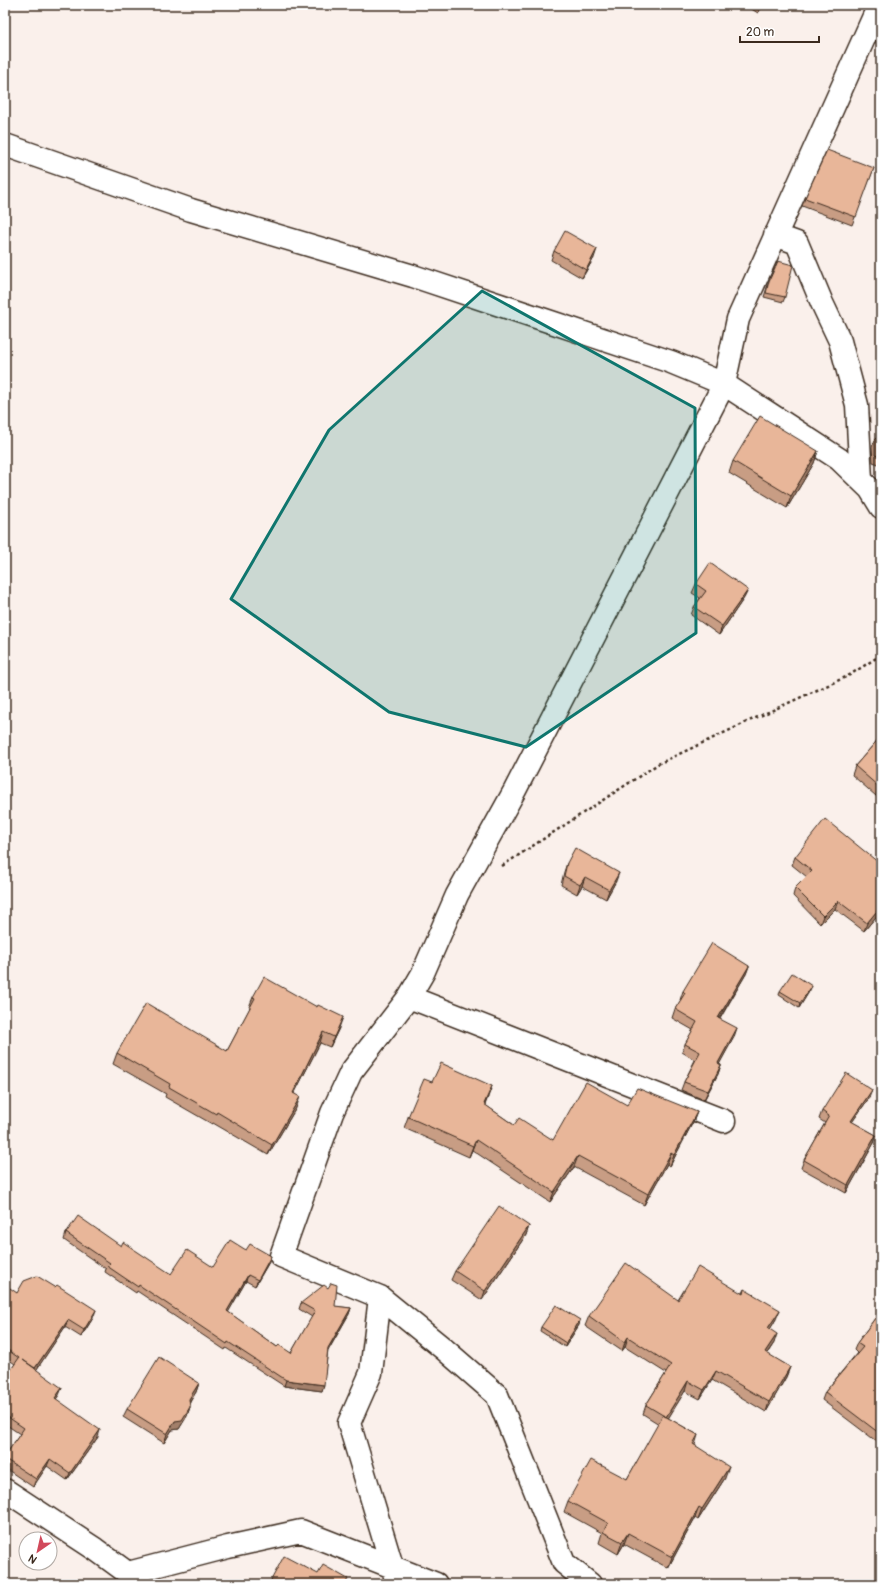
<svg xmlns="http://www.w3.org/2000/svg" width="886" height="1589" viewBox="0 0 886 1589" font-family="Pangolin,sans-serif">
<rect width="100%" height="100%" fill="#faf0eb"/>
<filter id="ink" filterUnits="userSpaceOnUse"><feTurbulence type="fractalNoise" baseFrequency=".025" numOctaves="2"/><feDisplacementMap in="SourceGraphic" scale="8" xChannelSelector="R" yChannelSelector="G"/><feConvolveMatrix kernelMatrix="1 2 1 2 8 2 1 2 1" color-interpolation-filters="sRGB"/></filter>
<g filter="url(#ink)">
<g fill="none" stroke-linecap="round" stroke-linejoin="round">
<defs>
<path id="minor" d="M5,145l186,65 222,66 258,86 53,22 115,75 31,30 11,18
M775,235l22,8 25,60 18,38 17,64 4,75
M409,997l315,124
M380,1297l-9,76 -22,50 46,153
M5,1490l90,59 45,33
M128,1573l100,-26 73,-16 135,53
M590,1584l-26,-21 -67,-168 -53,-46 -64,-52 -99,-41 51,-143 19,-41 58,-75 14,-24 34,-78 58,-105 209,-406 14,-65 141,-314"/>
</defs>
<use href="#minor" stroke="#3b2a1e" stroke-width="25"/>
<path stroke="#3b2a1e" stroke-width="2.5" stroke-dasharray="3 3" stroke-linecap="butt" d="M502,866l156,-102 106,-50 84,-38 33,-21"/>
<use href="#minor" stroke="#fff" stroke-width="22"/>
</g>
<path fill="#c89d84" stroke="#3b2a1e" d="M745,5h18l-5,8z
M874,168l-22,57 -50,-19 3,-8z
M554,251l40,7 -12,20 -31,-18z
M769,281l16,16 -2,5 -19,-5z
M881,432v33l-8,-3 -1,-15 3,-7 4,-4z
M818,451l-4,12 -27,45 -58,-35 4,-12z
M696,584l52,6 -4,8 -25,37 -28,-20 3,-8 6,-9 -8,-5z
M881,736v60h-5l-24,-21 3,-9z
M795,857l84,6 2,-2v50l-17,20 -29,-22 -15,15 -27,-28 2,-8 12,-11 -15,-12z
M567,863l49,18 -10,18 -24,-13 -5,8 -16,-9 3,-13z
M749,966l-3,8 -26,45 14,18 -15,27 2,1 -3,9 -14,26 -23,-10 3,-8 11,-22 -13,-8 3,-8 8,-14 -21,-12 3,-9 6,-9h-1l3,-9z
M810,990l-11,18 -20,-13 1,-4z
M253,997l86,31 -9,19 -10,-4 -26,51 2,14 -28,47 -55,-32 -1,1 -47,-27 1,-3 -53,-30 4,-11 110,-2 23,-43 -1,-1z
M432,1082l56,15 -3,8 29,20 39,15 74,-35 70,7 -4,10 -23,44 -3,-2 -23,41 -70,-38 -24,35 -78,-52 -3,7 -65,-29 4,-11z
M869,1098l-17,24 24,13 -2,8 -28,50 -45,-25 3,-8 21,-37 -6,-4 3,-8z
M529,1226l-3,9 -44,65 -31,-20 4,-9z
M66,1233l55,13 50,28 42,-7 33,-17 23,12 -14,24 -9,-5 -18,31 49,35 14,6 21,-36 -13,-8 2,-6 50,5 -2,6 -21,37 -6,40 -38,-5 -58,-38 -1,2 -88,-59 -1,2 -31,-21 1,-3 -42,-29z
M55,1287l38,31 -12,19 -16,-10 -29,43 23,25 -3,4 42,38 -31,43 -20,-14 -14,21 -28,-19v-12l15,-22 -15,-10v-46l10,-14 -10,-7v-68l12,4z
M744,1289l32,30 -6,10 4,14 -7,11 23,13 -4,10 -20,35 -54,-32 -12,19 -15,-8 -17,27 30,17 -3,10 30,33 -27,42 -3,-2 -27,50 -44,-24 -6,10 -19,-11 3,-10 -38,-21 4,-11 59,-22 32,-55 -16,-10 3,-9 20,-32 -41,-26 -3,4 -37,-25 4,-10 89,-16 64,-7z
M881,1310v124l-5,7 -54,-41 3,-8 32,-39 -3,-3 3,-7z
M580,1320l-1,5 -14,22 -25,-16 1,-4z
M199,1383l-3,9 -6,10v5l-3,9 -8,13 -7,1 -8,13 -41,-26 4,-8z"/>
<path fill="#a27f6b" stroke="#3b2a1e" d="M761,5h2l-5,8z
M597,249l-3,9 -12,20 4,-8z
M818,451l-4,12 -27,45 4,-12z
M748,590l-4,8 -25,37 3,-9z
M879,787h2v9h-5z
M619,873l-3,8 -10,18 3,-9z
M585,877l-3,9 -5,8 3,-9z
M838,901l-3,8 -15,15 3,-8z
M881,906v5l-17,20 3,-8z
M749,966l-3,8 -31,52 3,-8z
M812,986l-2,4 -11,18 1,-5z
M343,1017l-4,11 -9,19 4,-10z
M737,1028l-3,9 -19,35 3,-9z
M323,1032l-3,11 -31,61 4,-11z
M721,1065l-3,9 -14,26 4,-9z
M492,1086l-4,11 -8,18 4,-11z
M872,1090l-3,8 -21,30 3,-7z
M300,1097l-4,11 -28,47 4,-10z
M697,1112l-4,10 -23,44 4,-11z
M876,1135l-2,8 -28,50 2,-8z
M476,1140l-4,10 -3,7 4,-11z
M671,1153l-4,11 -23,41 4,-11z
M578,1156l-4,11 -24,35 4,-10z
M529,1226l-3,9 -44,65 3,-9z
M271,1256l-2,6 -14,24 3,-6z
M248,1275l-2,6 -21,37 2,-7z
M351,1308l-2,6 -23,40 2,-6z
M96,1310l-3,8 -12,19 3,-7z
M780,1310l-4,9 -11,19 3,-10z
M68,1320l-3,7 -32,48 2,-7z
M580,1320l-1,5 -14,22 1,-4z
M777,1334l-3,9 -13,19 4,-10z
M628,1337l-3,10 -3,4 3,-9z
M790,1367l-4,10 -20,35 3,-10z
M716,1371l-4,9 -12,19 4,-9z
M286,1380l38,5 -2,6 -38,-5z
M688,1381l-3,10 -22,36 3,-10z
M199,1383l-3,9 -10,16 3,-9z
M62,1388l-3,7 -7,10 3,-7z
M190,1407l-3,9 -8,13 -7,1 -8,13 3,-9 8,-13z
M100,1430l-2,7 -31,43 3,-7z
M881,1430v4l-5,7 3,-8z
M50,1459l-3,7 -14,21 3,-8z
M729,1467l-4,11 -27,42 4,-11z
M699,1507l-4,11 -27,50 4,-11z
M628,1533l-4,11 -6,10 4,-12z"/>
<path fill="#e8b699" stroke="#3b2a1e" d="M827,150l47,18 -18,49 -51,-19z
M565,231l32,18 -11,21 -32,-19z
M778,261l15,4 -8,32 -19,-4 3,-12z
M760,416l58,35 -27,45 -58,-35z
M881,432v25l-6,-2v-15l4,-4z
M710,563l38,27 -26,36 -28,-19 12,-16 -10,-7z
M881,736v51h-2l-24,-21z
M825,819l54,44 2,-2v45l-14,17 -29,-22 -15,15 -28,-28 17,-17 -17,-14z
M575,848l44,25 -10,17 -24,-13 -5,8 -16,-9 3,-13z
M712,943l37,23 -31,52 19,10 -19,35 3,2 -13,26 -24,-9 16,-30 -15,-8 12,-22 -22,-13 10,-16 -2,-2z
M792,973l20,13 -12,17 -20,-12z
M264,977l53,30 1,-2 25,12 -9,20 -11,-5 -30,61 7,4 -28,48 -55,-33 -1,2 -47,-27 1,-3 -53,-31 29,-50 81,48 28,-53 -2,-1z
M441,1063l51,23 -8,18 30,21 5,-7 34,22 33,-58 41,23 10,-17 60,24 -23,43 -3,-2 -23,41 -70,-38 -24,36 -78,-52 -3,6 -65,-29 16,-38 8,3z
M846,1073l26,17 -21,31 25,14 -28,50 -44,-25 25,-44 -7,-5z
M499,1206l30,20 -44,65 -30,-20z
M78,1216l43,30 2,-4 48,32 16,-24 26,17 17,-27 16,10 4,-6 21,12 -13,24 -10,-5 -21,36 50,36 2,-2 12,8 24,-42 -14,-8 23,-18 4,3 3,-5 6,2 -2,21 16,2 -23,40 -4,37 -38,-5 -58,-38 -1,2 -88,-59 -1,2 -31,-21 3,-3 -44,-30z
M626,1263l52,37 20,-33 45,27 1,-5 36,21 -12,18 9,6 -12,18 25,15 -21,35 -53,-31 -12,19 -16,-9 -22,36 -20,-12 25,-40 -43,-28 -3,5 -36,-26z
M37,1276l18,11 2,-2 39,25 -12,20 -16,-10 -33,48 -12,-8 39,28 -7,10 45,32 -30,43 -20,-14 -14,20 -31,-20v-3l19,-28 -19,-13v-37l14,-20 -14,-10v-59l2,-3 10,7 7,-12z
M556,1305l24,15 -14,23 -25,-16z
M881,1310v120l-2,3 -54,-41 38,-45 -6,-4z
M159,1357l40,26 -10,16 1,8 -8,13 -7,1 -8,13 -40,-25z
M663,1415l35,20 -5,9 36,23 -27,42 -3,-2 -27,50 -44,-24 -6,9 -19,-10 5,-9 -40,-22 23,-41 36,19z
M284,1556l34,18 5,-9 25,14 -3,5h-76z"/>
</g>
<path fill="#0f766e" fill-opacity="0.2" stroke="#0f766e" stroke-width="3" stroke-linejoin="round" d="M482,291l213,117 1,225 -170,114 -137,-35 -158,-113 98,-169z"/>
<rect width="886" height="1589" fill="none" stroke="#fff" stroke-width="20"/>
<rect x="10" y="10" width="866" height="1569" fill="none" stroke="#3b2a1e" stroke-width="1.5" filter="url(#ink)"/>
<g transform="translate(38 1551) rotate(214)"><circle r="19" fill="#ffffff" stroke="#b1aaa5"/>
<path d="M0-3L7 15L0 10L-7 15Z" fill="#d1495b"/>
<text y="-6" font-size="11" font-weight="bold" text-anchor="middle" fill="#3b2a1e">N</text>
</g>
<path d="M740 36v6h79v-6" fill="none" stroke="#3b2a1e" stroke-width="2"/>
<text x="746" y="36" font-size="12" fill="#3b2a1e" stroke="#ffffff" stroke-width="3" paint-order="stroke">20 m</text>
</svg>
